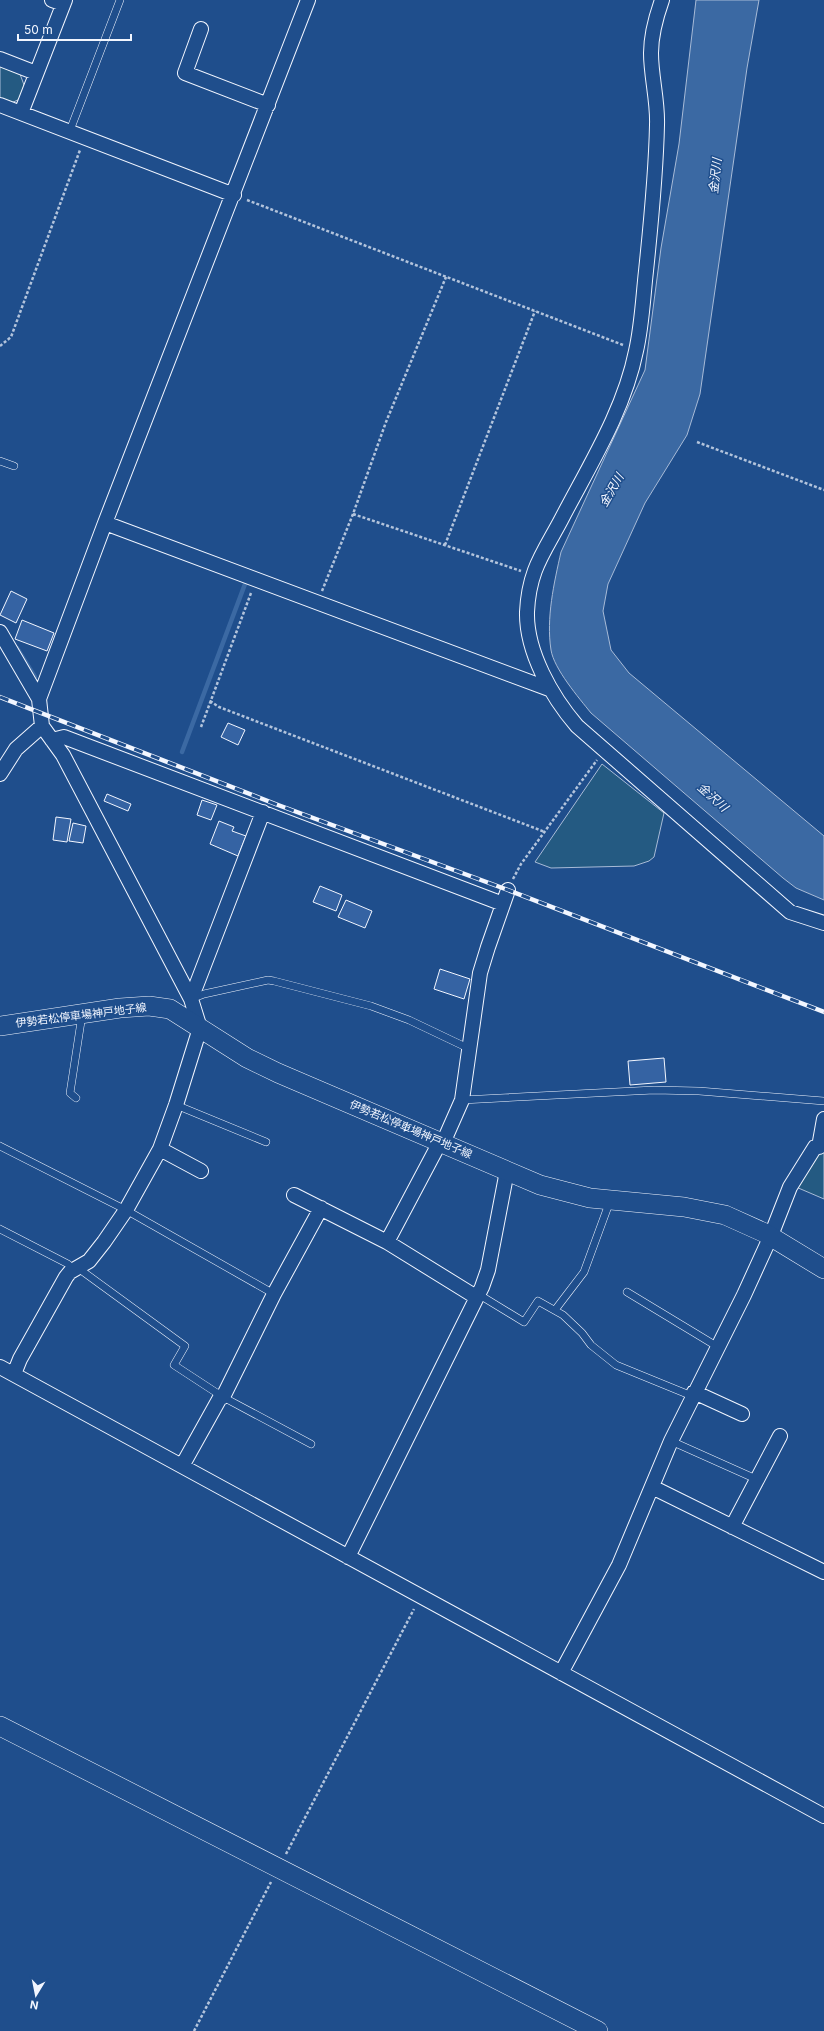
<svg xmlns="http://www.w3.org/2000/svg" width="824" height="2031" viewBox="0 0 824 2031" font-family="Inter,'Noto Sans JP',sans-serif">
<rect width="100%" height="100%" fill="#1f4e8c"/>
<path fill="#245a82" stroke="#a8bbd7" d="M0,66l20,8 4,11 -4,14 -11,5 -9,-4z
M602,764l62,49 -10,44 -5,4 -15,5 -83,2 -16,-6z
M819,1150l5,1v48l-28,-12z"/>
<path fill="#3b69a3" stroke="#a8bbd7" d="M696,0h63l-12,68 -47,326 -13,41 -42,68 -37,81 -5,27 8,39 18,23 195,163v64l-28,-12 -13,-10 -192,-165c-12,-15 -37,-44 -40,-63 -5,-32 3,-67 10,-98l84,-182 16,-122 18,-104z"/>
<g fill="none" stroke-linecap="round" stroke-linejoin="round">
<path stroke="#3b69a3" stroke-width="4.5" d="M17,648l18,29
M182,752l63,-168"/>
</g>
<path fill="#3563a3" stroke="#f2f6ff" d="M11,591l16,8 -11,24 -16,-8z
M22,620l32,13 -7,18 -32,-12z
M228,723l17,7 -7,15 -17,-8z
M107,794l24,10 -3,7 -24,-10z
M202,800l15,5 -6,15 -14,-5z
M56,817l15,2 -4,23 -14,-2z
M219,821l15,6 -2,4 14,5 -8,20 -28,-12z
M73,823l13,3 -3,17 -14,-2z
M320,886l22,9 -6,16 -23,-9z
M346,900l26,11 -7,17 -27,-11z
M440,969l30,10 -6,20 -30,-10z
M664,1058l2,24 -36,3 -2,-24z"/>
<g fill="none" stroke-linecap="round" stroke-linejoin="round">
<defs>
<path id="lane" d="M69,133l51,-133
M0,461l14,5
M191,999l13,-5 64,-14 6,1 97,25 38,14 61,29
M76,1098l-6,-5 12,-78
M462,1100l192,-10 45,1 125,10
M176,1105l90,37
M0,1146l126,64 148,84
M0,1229l68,35 5,6
M78,1268l107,78 -11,19 49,32 88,47
M627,1292l91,55
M478,1294l46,28 14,-21 25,14 19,18 9,12 25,20 76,31
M555,1310l29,-38 26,-71
M671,1441l85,38"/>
<path id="street" d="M52,0l11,4
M662,0c-6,17 -11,35 -11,53 0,24 7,48 6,72 -1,49 -6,98 -11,146 -3,27 -4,54 -10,80 -12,60 -47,115 -75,169 -18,34 -32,50 -34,92 -1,40 25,85 50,114l213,186 34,11
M201,29l-16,44 83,32
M0,59l36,14
M0,105l234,90
M21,113l44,-113
M105,523l444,166
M0,632l39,67 3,27 21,29 128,244 9,29 -24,77 -16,44 -34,61 -22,32 -15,19 -19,11 -4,5 -46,82 -6,15
M39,699l66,-176 203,-523
M52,740l12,-3 439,167
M0,774l16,-25 26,-23
M191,999l72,-187
M443,1143l19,-43 18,-127 8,-26 20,-57
M160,1149l41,22
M294,1195l93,47 89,55
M387,1242l53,-100
M0,1367l824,449
M694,1392l48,22
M223,1397l51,-103 47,-86
M182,1466l39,-70
M652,1487l172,85
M732,1527l48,-91
M348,1557l134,-270 6,-17 19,-99
M561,1673l58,-108 52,-124 73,-146 26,-57 20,-51 25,-40h4l5,-28"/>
<path id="secondary" d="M0,1026l120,-18 29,-2 21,3 77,49 31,15 262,112 50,13 94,9 41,8 40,18 59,36
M0,1726l598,305"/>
</defs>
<use href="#lane" stroke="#f2f6ff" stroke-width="8"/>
<use href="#street" stroke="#f2f6ff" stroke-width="16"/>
<use href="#secondary" stroke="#f2f6ff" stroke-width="20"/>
<path stroke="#b3c4dc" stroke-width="2.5" stroke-dasharray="3 2" stroke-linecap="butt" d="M247,200l376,145
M0,346l11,-9 69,-187
M697,442l127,48
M353,514l168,57
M445,545l90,-234
M322,591l31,-77 33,-92 60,-145
M210,701l9,6 326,125
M201,727l50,-134
M513,879l8,-15 76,-104
M286,1854l128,-245
M194,2031l77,-149"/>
<use href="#lane" stroke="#1f4e8c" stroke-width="7"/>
<use href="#street" stroke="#1f4e8c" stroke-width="14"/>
<use href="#secondary" stroke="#1f4e8c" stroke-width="19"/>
<defs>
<path id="rail" d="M0,697l278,108 230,85 316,122"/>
</defs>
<use href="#rail" stroke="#f2f6ff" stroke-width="4.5"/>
<use href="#rail" stroke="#1f4e8c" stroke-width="3" stroke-dasharray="9" stroke-linecap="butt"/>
</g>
<g text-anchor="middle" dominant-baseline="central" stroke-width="3" stroke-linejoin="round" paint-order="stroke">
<g font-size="11" fill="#f2f6ff" stroke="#1f4e8c">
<text transform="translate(81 1015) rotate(-7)">伊勢若松停車場神戸地子線</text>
<text transform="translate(411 1129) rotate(23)">伊勢若松停車場神戸地子線</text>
</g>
<g font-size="12" font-style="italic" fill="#f2f6ff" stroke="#1f4e8c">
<text transform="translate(715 176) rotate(-84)">金沢川</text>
<text transform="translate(611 490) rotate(-60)">金沢川</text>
<text transform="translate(713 797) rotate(42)">金沢川</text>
</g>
</g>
<g transform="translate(36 1995) rotate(190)" stroke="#1f4e8c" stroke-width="3" paint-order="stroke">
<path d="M0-3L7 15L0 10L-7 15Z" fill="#f2f6ff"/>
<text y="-6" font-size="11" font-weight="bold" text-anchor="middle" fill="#f2f6ff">N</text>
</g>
<path d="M18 34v6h113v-6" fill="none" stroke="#f2f6ff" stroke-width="2"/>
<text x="24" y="34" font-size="12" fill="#f2f6ff" stroke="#1f4e8c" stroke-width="3" paint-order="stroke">50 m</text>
</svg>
